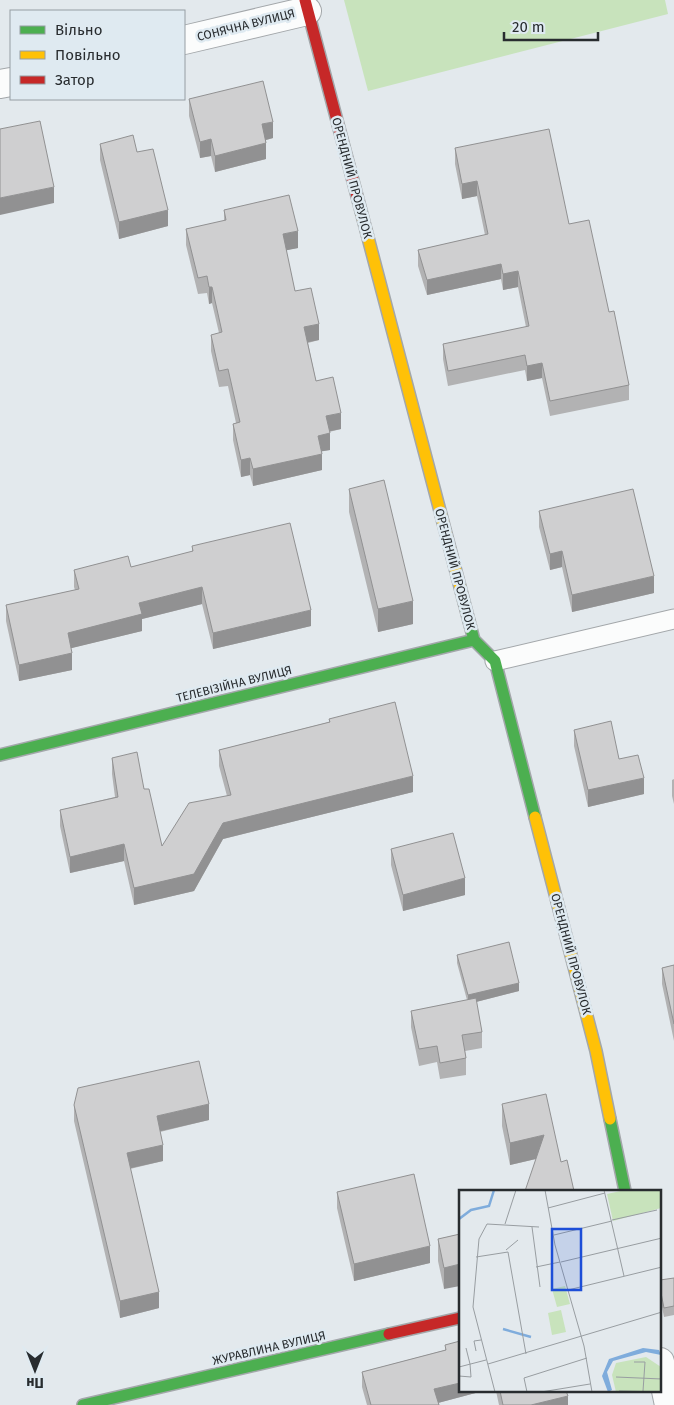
<svg xmlns="http://www.w3.org/2000/svg" width="674" height="1405" viewBox="0 0 674 1405" font-family="'Fira Sans',sans-serif">
<rect width="100%" height="100%" fill="#e3e9ed"/>
<path fill="#c8e3bc" d="M344,0h321l3,14 -300,77z"/>
<g fill="none" stroke-linecap="round" stroke-linejoin="round">
<defs>
<path id="lane" d="M495,661l179,-42"/>
<path id="street" d="M184,40l123,-29
M0,84l11,-2
M660,1362l9,43"/>
<path id="fast" d="M464,602l10,38 21,21 40,156
M0,755l474,-115
M610,1119l15,72
M83,1405l306,-71"/>
<path id="slow" d="M361,211l103,391
M535,817l61,234 14,68"/>
<path id="jam" d="M305,0l56,211
M389,1334l71,-16"/>
</defs>
<use href="#lane" stroke="#a3a7aa" stroke-width="21"/>
<use href="#street" stroke="#a3a7aa" stroke-width="30"/>
<use href="#fast" stroke="#a3a7aa" stroke-width="14"/>
<use href="#slow" stroke="#a3a7aa" stroke-width="14"/>
<use href="#jam" stroke="#a3a7aa" stroke-width="14"/>
<use href="#lane" stroke="#fbfcfc" stroke-width="19"/>
<use href="#street" stroke="#fbfcfc" stroke-width="28"/>
<use href="#fast" stroke="#4caf50" stroke-width="11"/>
<use href="#slow" stroke="#ffc107" stroke-width="11"/>
<use href="#jam" stroke="#c62828" stroke-width="11"/>
</g>
<path fill="#b2b2b3" d="M189,99l84,39 -7,2v19l-51,13 -4,-16 -11,2 -11,-42z
M100,144l37,8 31,74 -49,13 -19,-79z
M455,148l114,76 40,88 20,73v15l-79,16 -8,-38 -15,3 -2,-11 -77,16 -5,-27v-15l83,-17 -8,-40 -15,3 -2,-11 -74,16 -9,-29v-16l67,-15 -8,-39 -15,3 -7,-35z
M224,210l74,38 -12,2 9,41 24,49 -11,3 8,38 25,48 -12,3 1,18 -9,1 1,19 -69,16 -3,-11 -9,2 -8,-37v-16l3,-1 -8,-37 -9,1 -8,-36v-16l8,-2 -7,-30 -3,1 -2,-11 -9,1 -12,-49v-16l38,-8z
M349,489l64,135 -35,8 -29,-120z
M539,511l115,82 -82,19 -10,-45 -12,3 -11,-43z
M192,546l119,80 -98,23 -11,-45 -60,15v12l-71,17 1,22 -53,11 -13,-60v-16l69,-15 -1,-3v-17l57,-3 61,-15z
M329,719l84,73 -190,47 -29,52 -60,14 -10,-44 -54,12 -10,-47v-16l55,-13 -3,-23v-16l32,31 18,57 65,-50 -8,-30v-16l110,-28z
M574,730l45,29 25,35 -56,13 -14,-61z
M674,779v25l-2,-8v-16z
M391,849l74,46 -62,16 -12,-46z
M457,955l62,36 -43,11 6,30v16l-17,3 1,7v17l-26,4 -3,-17 -18,4 -8,-39v-16l56,-11 -10,-37z
M674,965v76l-12,-57v-16z
M502,1104l59,58 -25,-3 -26,6 -8,-39z
M74,1105l135,15 -49,12 3,29 -33,8 29,139 -39,10 -46,-197z
M337,1192l93,71 -76,18 -17,-73z
M460,1234l-16,55 -6,-28v-22z
M674,1278v37l-10,2 -4,-20v-17z
M445,1345l15,46h23l-45,12 1,2h-72l-5,-18v-15l83,-22z
M496,1391h70l2,14h-69z"/>
<path fill="#919192" d="M273,122v16l-11,3v-17z
M211,139v17l-11,2v-16z
M266,143v16l-51,13v-16z
M477,181v15l-15,3v-15z
M54,187v16l-54,12v-17z
M168,210v16l-49,13v-17z
M298,231v17l-15,3v-17z
M501,264v15l-74,16v-15z
M518,271v16l-15,3v-16z
M209,287h3v16l-3,1z
M319,324v16l-15,3v-16z
M542,363v15l-15,3v-15z
M341,413v16l-15,3v-16z
M330,433v17l-12,2v-16z
M322,454v16l-69,16v-17z
M250,458v17l-9,2v-17z
M562,551v16l-12,3v-16z
M654,576v17l-82,19v-17z
M202,587v17l-60,15v12l-74,18v-16l71,-30z
M413,601v23l-35,8v-23z
M311,610v16l-98,23v-16z
M72,653v17l-53,11v-16z
M413,776v16l-190,47 -29,52 -60,14v-17l89,-65z
M644,778v16l-56,13v-17z
M124,844v17l-54,12v-16z
M465,878v17l-62,16v-16z
M519,983v8l-51,13v-9z
M209,1104v16l-52,12v-16z
M544,1135v22l-34,8v-22z
M163,1145v16l-36,8v-16z
M430,1246v17l-76,18v-17z
M460,1264v22l-16,3v-21z
M159,1292v16l-39,10v-17z
M460,1383v8h23l-49,13v-15z
M568,1396v9h-37z"/>
<path fill="#cfcfd0" stroke="#919192" d="M263,81l10,41 -11,2 4,19 -51,13 -4,-17 -11,3 -11,-43z
M40,121l14,66 -54,11v-69z
M549,129l20,95 20,-4 20,92 5,-1 15,74 -79,16 -8,-38 -15,3 -2,-11 -77,16 -5,-27 86,-18 -11,-55 -15,3 -2,-10 -74,16 -9,-30 70,-16 -11,-53 -15,3 -7,-36z
M133,135l4,17 16,-3 15,61 -49,12 -19,-78z
M289,195l9,36 -15,3 12,57 16,-3 8,36 -15,3 12,54 17,-4 8,36 -15,3 4,17 -12,3 4,18 -69,15 -3,-11 -9,2 -8,-36 7,-2 -12,-53 -9,2 -8,-36 11,-3 -10,-45h-3l-2,-11 -9,2 -12,-49 40,-9 -2,-10z
M384,480l29,121 -35,8 -29,-120z
M633,489l21,87 -82,19 -10,-44 -12,3 -11,-43z
M290,523l21,87 -98,23 -11,-46 -63,16 3,11 -74,19 4,20 -53,12 -13,-60 73,-16 -5,-19 54,-14 3,11 62,-16 -1,-5z
M395,702l18,74 -190,47 -29,51 -60,14 -10,-44 -54,13 -10,-47 58,-13 -6,-39 25,-6 7,37h5l13,57 27,-43 42,-8 -12,-45 111,-28 -1,-3z
M611,721l8,38 19,-4 6,23 -56,12 -14,-60z
M453,833l12,45 -62,17 -12,-46z
M509,942l10,41 -51,12 -11,-40z
M674,965v59l-12,-56z
M476,998l6,34 -20,3 4,23 -26,5 -3,-17 -18,3 -8,-38z
M199,1061l10,43 -52,12 6,29 -36,8 32,139 -39,9 -46,-196 4,-17z
M546,1094l15,68 6,-2 7,31h-49l19,-56 -34,8 -8,-39z
M414,1174l16,72 -76,18 -17,-72z
M460,1234v30l-16,4 -6,-29z
M674,1278v28l-10,2 -4,-20v-8z
M460,1341v42l-26,6 5,16h-68l-9,-33 84,-22 -1,-5z
M500,1391h66l2,5 -37,9h-28z"/>
<g text-anchor="middle" dominant-baseline="central" stroke-width="5" stroke-linejoin="round" paint-order="stroke">
<g font-size="12" fill="#282c2f" stroke="#dfeaf1">
<text transform="translate(246 25) rotate(-14)">СОНЯЧНА ВУЛИЦЯ</text>
<text transform="translate(352 178) rotate(75)">ОРЕНДНИЙ ПРОВУЛОК</text>
<text transform="translate(455 569) rotate(75)">ОРЕНДНИЙ ПРОВУЛОК</text>
<text transform="translate(234 684) rotate(-14)">ТЕЛЕВІЗІЙНА ВУЛИЦЯ</text>
<text transform="translate(571 954) rotate(75)">ОРЕНДНИЙ ПРОВУЛОК</text>
<text transform="translate(269 1348) rotate(-13)">ЖУРАВЛИНА ВУЛИЦЯ</text>
</g>
</g>
<g transform="translate(459 1190)">
<rect width="202" height="202" fill="#e3e9ed"/>
<path d="M166,0h36v18l-48,13 -6,-27z" fill="#c8e3bc"/>
<path d="M187,167l15,10v24l-45,1 -4,-17 4,-12z" fill="#c8e3bc"/>
<path d="M106,96l5,18 -13,3 -5,-18zM102,120l5,22 -14,3 -4,-22z" fill="#c8e3bc"/>
<path d="M184,158l16,2 2,5 -15,-3 -33,9 -6,11 5,18 -4,2 -6,-16 7,-17z" fill="#7facdc"/>
<path fill="none" stroke="#7facdc" stroke-width="2.5" d="M0,29l12,-9 18,-4 5,-16M44,139l28,8"/>
<path fill="none" stroke="#989da1" stroke-width="1" d="M86,0l10,55 29,101 8,46M145,0l20,86M89,18l57,-15M153,30l45,-10M46,34l11,-34M73,37l8,60M95,45l58,-14M47,60l12,-10M17,67l32,-5 18,102M102,72l101,-24M77,77l24,-5M109,100l94,-23M7,158l4,16M17,161l-2,-10 7,-1M175,172h11l-2,29M29,174l174,-52M0,177l27,-7M0,186l12,1 -1,-13M157,187l46,2M160,201l43,1M36,202l-22,-85 6,-68 8,-15 52,3M68,202l-3,-14 63,-20M82,202l49,-8"/>
<path fill="#1d4ed8" fill-opacity="0.15" stroke="#1d4ed8" stroke-width="2.5" d="M93,39h29v61h-29z"/>
<rect width="202" height="202" fill="none" stroke="#282c2f" stroke-width="2.5"/>
</g>
<rect x="10" y="10" width="175" height="90" fill="#dfeaf1" stroke="#969ea3"/>
<rect x="20" y="26" width="25" height="8" fill="#4caf50" stroke="#969ea3"/>
<text x="55" y="35" font-size="15" fill="#282c2f">Вільно</text>
<rect x="20" y="51" width="25" height="8" fill="#ffc107" stroke="#969ea3"/>
<text x="55" y="60" font-size="15" fill="#282c2f">Повільно</text>
<rect x="20" y="76" width="25" height="8" fill="#c62828" stroke="#969ea3"/>
<text x="55" y="85" font-size="15" fill="#282c2f">Затор</text>
<g transform="translate(35 1370) rotate(180)" stroke="#dfeaf1" stroke-width="4" paint-order="stroke">
<path d="M0-4L9 19L0 12L-9 19Z" fill="#282c2f"/>
<text y="-8" font-size="14" font-weight="bold" text-anchor="middle" fill="#282c2f">Пн</text>
</g>
<path d="M504 32v8h94v-8" fill="none" stroke="#282c2f" stroke-width="2.5"/>
<text x="512" y="32" font-size="15" fill="#282c2f" stroke="#dfeaf1" stroke-width="4" paint-order="stroke">20 m</text>
</svg>
